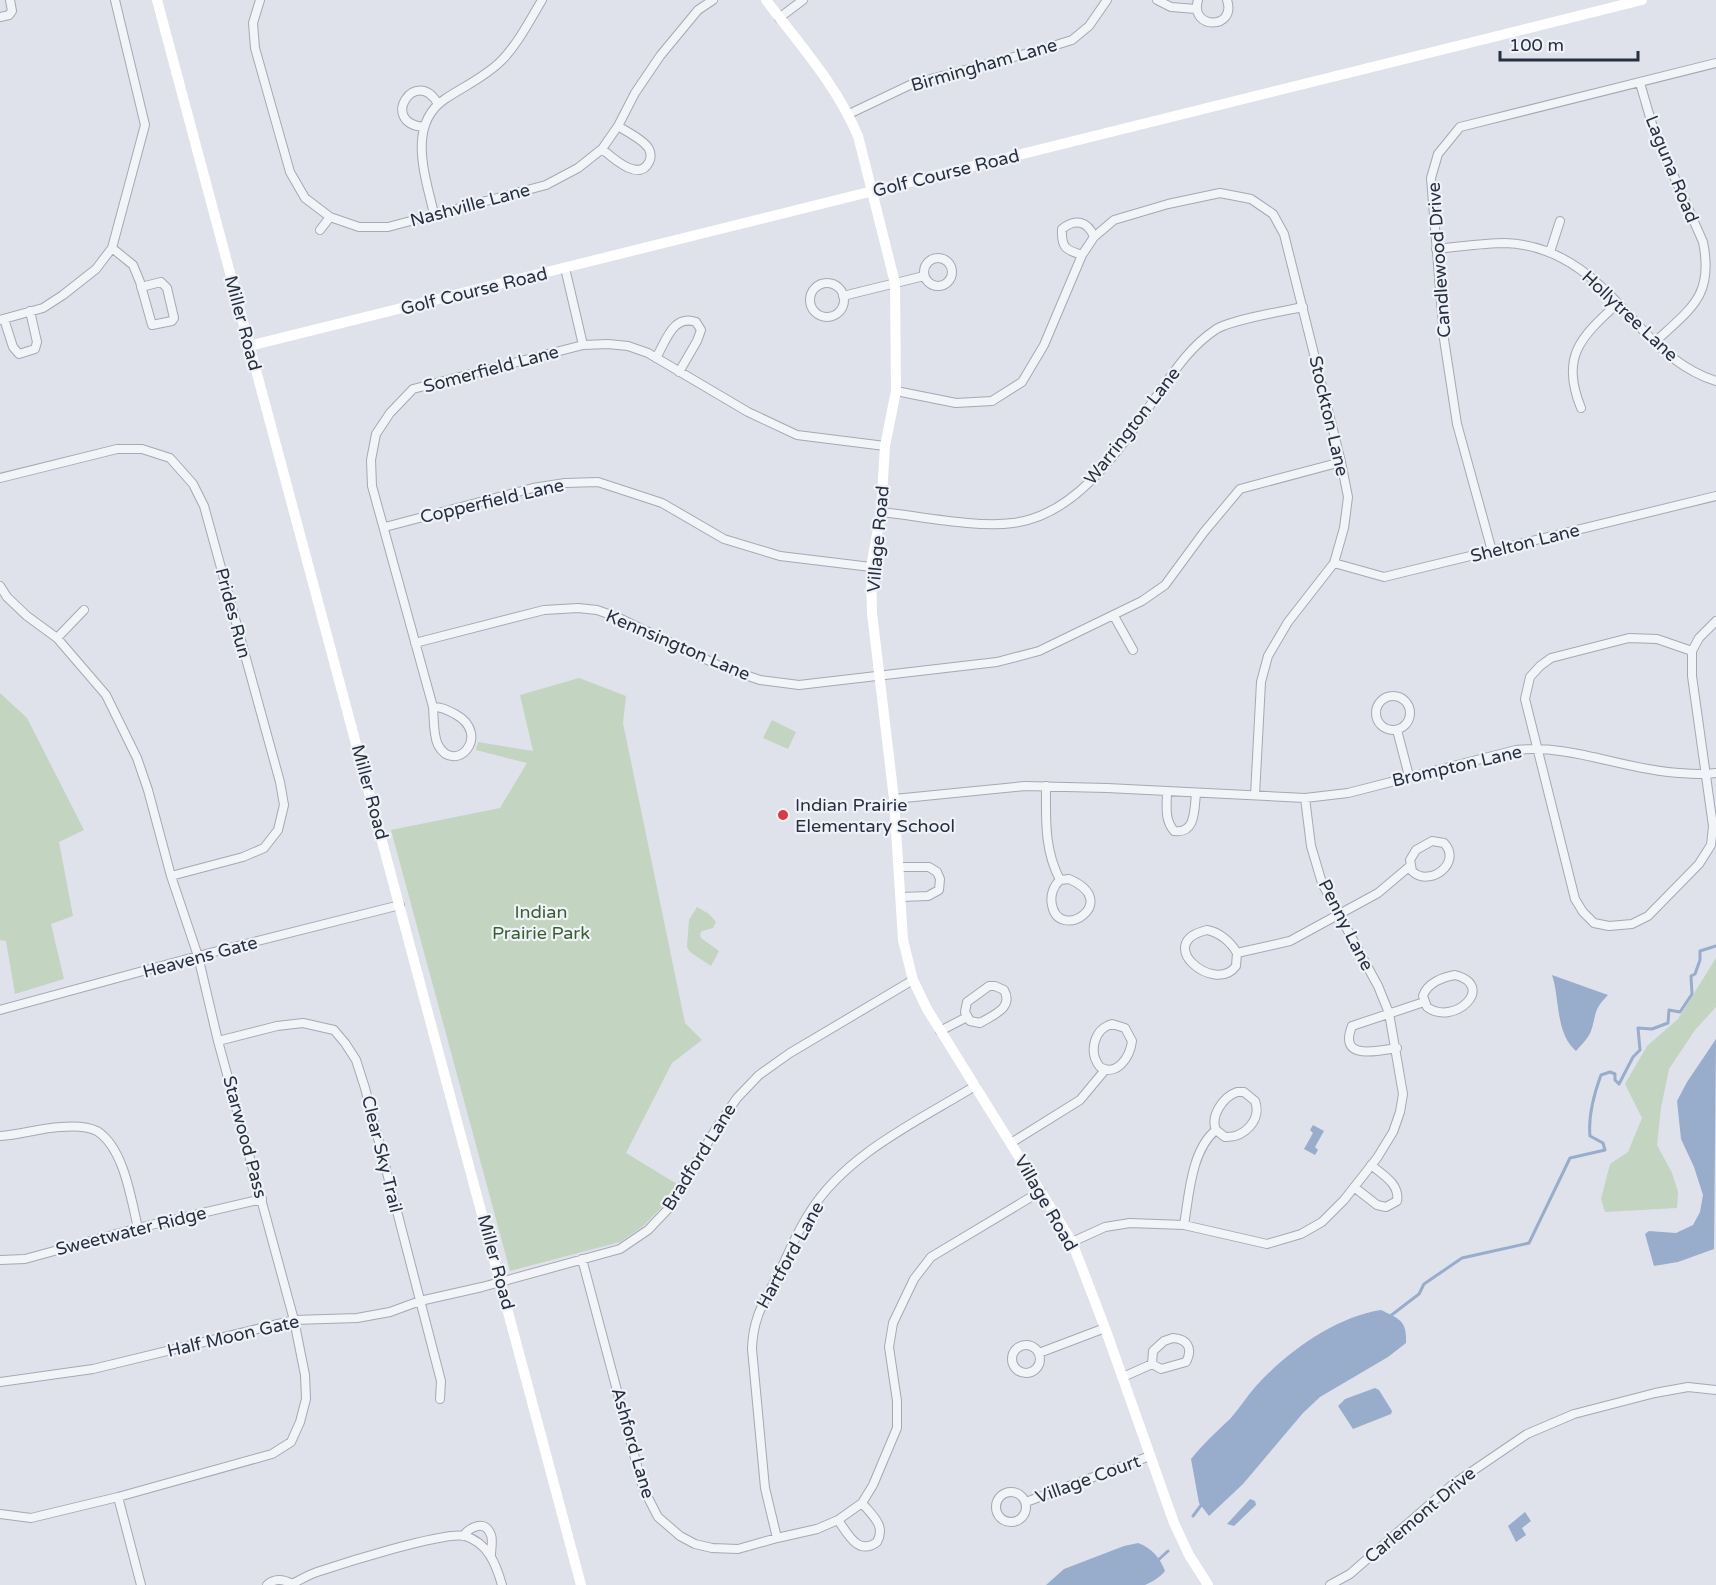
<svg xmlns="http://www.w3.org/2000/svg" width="1716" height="1585" viewBox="0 0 1716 1585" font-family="'Varela Round',sans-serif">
<rect width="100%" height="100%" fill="#dfe2ea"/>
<path fill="#c3d4c0" d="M579,678l47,18 -3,27 62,300 17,17 -30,23 -46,90 51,31 -16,24 -19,19 -22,15 -110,29 -119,-441 109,-22 27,-45 -51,-13 2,-8 55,9 -13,-56z
M0,693l27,25 57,112 -25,12 14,74 -22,8 13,55 -49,15 -9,-53 -6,-1z
M772,720l24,12 -8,17 -25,-11z
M697,907l12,7 7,8 -3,6 -11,3 -2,3 1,4 18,13 -8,15 -21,-14 -3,-5 2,-27z
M1716,958v49l-21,23 -26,39 -8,39 -4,37 15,28 6,19 -1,16 -72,4 -4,-13 9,-35 18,-12 14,-34 -17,-34 22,-38 31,-27z"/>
<path fill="#98adcc" d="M1552,975l56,20c-15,15 -11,18 -17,36 -3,8 -10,14 -15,20 -21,-18 -16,-53 -24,-76z
M1716,1039l-2,210 -36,13 -24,4 -9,-32 4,-3 27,2 17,-8 7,-13 3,-17 -9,-28 -13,-28 -4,-38 10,-19z
M1313,1125l11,6 -9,16 3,3 -3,5 -11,-6 9,-16 -3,-3z
M1381,1310c19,9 26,11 25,33l-18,14 -68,40 -17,16 -60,71 -34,32 -10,-13 -8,-44c12,-15 25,-27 39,-40 9,-10 17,-23 26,-33 31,-34 79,-69 125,-76z
M1375,1388l4,2 13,21 -1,3 -38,15 -15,-23 7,-7z
M1250,1499l5,2 1,4 -22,21 -7,-2z
M1525,1512l6,9 -9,7 4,7 -10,7 -8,-16z
M1138,1543c14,5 22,15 27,28 -5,6 -11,10 -20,14h-99l18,-16 60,-23z"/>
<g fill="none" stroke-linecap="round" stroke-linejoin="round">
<path stroke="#98adcc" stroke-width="3" d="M1389,1317l30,-23 5,-10 38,-26 67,-15 41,-85 35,-8 -2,-7 -13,-7c-2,-20 4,-42 11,-61l9,-3 5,2v6l4,4 14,-27 7,-7 -2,-22 14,1 16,-6 1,-13 11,2 12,-18 -1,-18 4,-2 5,-14v-9l16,-5
M1193,1516l9,-12
M1156,1562l12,-11"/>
<defs>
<path id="street" d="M260,0l-7,23 2,25 35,124 15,26 25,19 29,10h29l158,-42 32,-17 24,-19 16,-23 17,-33 25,-37 38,-46 15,-10
M1157,0l14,7 25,2
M1198,0c-9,30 39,30 29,0
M0,17l9,-2 3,-4 -2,-11
M779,18l24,-18
M1640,83l14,48 49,111c11,54 -12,66 -48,100
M849,114l63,-30 128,-34 32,-10 17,-14 18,-26
M424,127c-46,-4 -8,-62 14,-23
M602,149c10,8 37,34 47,13 2,-4 2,-9 0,-13 -5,-9 -22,-17 -31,-23
M434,214c-8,-36 -28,-89 11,-115 18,-12 40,-22 56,-38 17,-17 29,-41 41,-61
M320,230l10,-13
M112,248l21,17 7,17 12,43 20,-4 2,-3 -7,-30 -6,-6 -20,5
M1436,249c23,-2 46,-6 69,-6 60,2 96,41 133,82 22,24 46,46 78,56
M1550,252l10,-31
M1082,255c-16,-5 -21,-7 -20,-26 13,-11 26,-8 32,8
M924 272a14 14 0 1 1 28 0a14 14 0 1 1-28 0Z
M565,268l18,77
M810 300a17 17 0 1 1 34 0a17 17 0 1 1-34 0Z
M843,296l81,-20
M4,319l9,28 6,7 16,-5 2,-7 -7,-31
M0,320l43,-12 20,-13 33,-26 16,-21 33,-123 -30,-125
M656,358c10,-17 17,-44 40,-36l5,8 -4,11 -18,31
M896,391l60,12 36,-2 30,-19 22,-37 38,-90 12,-18 20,-17 54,-16 52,-11 31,6 22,15 11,20 57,228 7,35 -4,31 -10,35 -46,59 -20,34 -7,26 -6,113
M1581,408c-21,-52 0,-71 37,-105
M0,478l117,-29h25l28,9 23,26 11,22 76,276 4,23 -6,25 -14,18 -21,9 -72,19
M881,512c39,4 95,16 132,11 66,-8 110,-79 145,-129 17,-24 33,-48 57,-64 14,-10 69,-19 88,-23
M385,527l148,-39 32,-5 33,-1 64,21 62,36 56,17 91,11
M1492,551l-35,-127 -13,-85 -13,-161 7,-24 22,-27 256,-64
M1334,563l50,14 332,-81
M0,586l7,11 20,19 30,22 49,57 31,63 11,32 23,86 27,80 20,85 76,279 11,55 1,24 -6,23 -9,20 -19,12 -154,43 -87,21 -31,-4
M1114,616l19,34
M57,638l27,-28
M415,643l129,-33 34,-2 19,2 20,7 105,50 38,13 39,5 198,-23 42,-11 103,-50 23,-16 39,-53 36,-43 101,-27
M1692,651l-35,-12 -28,-1 -78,20 -11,8 -10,11 -5,22 50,200 8,13 11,11 15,3 23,-2 16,-8 51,-52 12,-19 2,-19 -21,-150v-25l7,-13 17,-17
M1376 713a17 17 0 1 1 34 0a17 17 0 1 1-34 0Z
M433,707c9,0 14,3 22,7 38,21 0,62 -17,31 -5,-10 -4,-27 -5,-38l-61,-221 -1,-26 5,-26 14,-21 23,-24 170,-44 25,-1 20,2 20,7 100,59 49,23 88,11
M1397,730l12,46
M1046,786c0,34 -2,63 14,94
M1167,791c0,15 -3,28 7,40 22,3 20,-21 22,-37
M894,799l131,-13 82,2 198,10 43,-5 168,-43c56,-6 108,20 163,23 13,1 25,2 37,0
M1432,841l12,2c19,20 -15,45 -32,28l-2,-11 6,-10z
M899,867h30l8,5 3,7 -1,11 -11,6 -27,1
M1069,879c54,23 -10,64 -17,26 -2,-9 1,-19 8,-25z
M1207,930c12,2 24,12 30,23l-1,13c-21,29 -84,-23 -29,-36z
M1237,953l53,-12 88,-48 32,-27
M1455,975c42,11 -1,52 -28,32l-4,-11c4,-13 20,-19 32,-21z
M989,986h6l9,4c10,18 -11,25 -24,33l-10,-2 -5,-9 2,-10z
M0,1010l198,-54 202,-51
M1112,1024l13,4 7,13c-2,16 -15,36 -32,26 -12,-15 -6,-38 12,-43z
M940,1031l27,-14
M218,1041l59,-15 26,-3 31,7 11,13 11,17 9,28 76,293 -1,18
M1397,1048c-20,3 -59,13 -45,-22l72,-24
M1237,1092h7l11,9c7,19 -11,37 -30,36l-9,-7c-6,-14 7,-33 21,-38z
M0,1136c20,-1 40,-8 60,-9 11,-1 27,-1 37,4 27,17 34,68 41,97
M1011,1143l69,-43 25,-30
M1354,1187l23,18 9,2 11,-6c3,-17 -14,-26 -26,-36
M1184,1225c5,-29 7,-75 32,-95
M1072,1242l33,-15 25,-4 54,2 83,19 34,-10 21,-12 22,-22 33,-42 16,-26 7,-20 3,-18 -14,-81 -11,-27 -56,-103 -11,-37 -6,-48
M582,1259l61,229 15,29 22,19 15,8 17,4 26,1 39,-11 40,-9 21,-9 24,-17 11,-18 24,-57v-27l-8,-54 4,-24 21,-44 17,-22 110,-66
M0,1260l25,-1 113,-31 124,-29
M1173,1338c15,1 20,11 13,24l-25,7 -9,-5 1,-13 11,-10z
M1012 1359a14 14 0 1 1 28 0a14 14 0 1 1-28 0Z
M1039,1353l66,-25
M1123,1377l29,-13
M0,1382l93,-13 201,-49 63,-2 33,-6 30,-11 62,-14 138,-38 28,-19 21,-22 48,-81 20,-29 22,-23 31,-22 123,-73
M996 1507a15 15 0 1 1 30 0a15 15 0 1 1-30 0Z
M118,1497l23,88
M1026,1502l124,-46
M838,1520c10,14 20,36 39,22 9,-16 -4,-26 -15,-39
M463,1536c7,-9 22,-17 28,-1 2,5 0,14 0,20
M777,1538l-12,-50 -13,-139c1,-34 14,-50 29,-80 9,-19 17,-39 29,-57 36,-58 108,-91 165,-126
M267,1585c8,-7 16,-6 25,-1 8,-4 16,-9 25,-12 24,-8 127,-41 148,-36 23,7 31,28 37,49
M1330,1585l20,-11 102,-89 75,-51 47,-20 81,-21 33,-6 28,3"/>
</defs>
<use href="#street" stroke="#a4a9b4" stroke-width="10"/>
<use href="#street" stroke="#f2f4f7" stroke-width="8"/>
<path stroke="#fff" stroke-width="10" d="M157,0l424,1585
M766,0c33,44 70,84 92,136l37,147 1,108 -11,55 -4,66 -10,55 1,46 22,186 9,141 10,40 14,29 145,233 33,86 69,195 15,32 19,30
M249,346l1393,-346"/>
</g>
<circle fill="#d83b46" stroke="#eff2f7" stroke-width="2" cx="783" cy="815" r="6"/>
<g text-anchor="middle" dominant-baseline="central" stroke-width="4.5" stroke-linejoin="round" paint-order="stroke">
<g font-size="18" fill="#272f42" stroke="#eff2f7">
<text transform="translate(984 65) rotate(-16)">Birmingham Lane</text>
<text transform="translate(1672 169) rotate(68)">Laguna Road</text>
<text transform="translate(946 173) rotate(-14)">Golf Course Road</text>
<text transform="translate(470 205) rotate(-15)">Nashville Lane</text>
<text transform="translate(1439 260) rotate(-94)">Candlewood Drive</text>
<text transform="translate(474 291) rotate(-14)">Golf Course Road</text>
<text transform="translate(1630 316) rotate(43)">Hollytree Lane</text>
<text transform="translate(243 323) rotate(75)">Miller Road</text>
<text transform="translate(491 369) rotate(-15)">Somerfield Lane</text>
<text transform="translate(1329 416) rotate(77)">Stockton Lane</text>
<text transform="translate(1132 426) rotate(-52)">Warrington Lane</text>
<text transform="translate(492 501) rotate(-13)">Copperfield Lane</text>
<text transform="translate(878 539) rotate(-85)">Village Road</text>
<text transform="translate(1525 543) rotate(-14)">Shelton Lane</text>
<text transform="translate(233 613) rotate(75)">Prides Run</text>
<text transform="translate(678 645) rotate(23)">Kennsington Lane</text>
<text transform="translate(1457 766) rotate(-13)">Brompton Lane</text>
<text transform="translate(370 792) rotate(75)">Miller Road</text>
<text transform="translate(1346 925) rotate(63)">Penny Lane</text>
<text transform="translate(200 957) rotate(-15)">Heavens Gate</text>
<text transform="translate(245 1137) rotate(75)">Starwood Pass</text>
<text transform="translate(382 1154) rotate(76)">Clear Sky Trail</text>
<text transform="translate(699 1157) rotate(-58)">Bradford Lane</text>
<text transform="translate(1046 1203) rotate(60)">Village Road</text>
<text transform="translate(131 1231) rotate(-14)">Sweetwater Ridge</text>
<text transform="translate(790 1255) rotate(-61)">Hartford Lane</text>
<text transform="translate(496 1262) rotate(75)">Miller Road</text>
<text transform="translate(233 1336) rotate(-13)">Half Moon Gate</text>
<text transform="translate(633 1443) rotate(74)">Ashford Lane</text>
<text transform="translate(1088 1479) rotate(-20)">Village Court</text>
<text transform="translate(1420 1515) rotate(-40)">Carlemont Drive</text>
</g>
<g font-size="18" fill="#272f42" stroke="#eff2f7" text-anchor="start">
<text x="795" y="805">Indian Prairie<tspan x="795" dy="21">Elementary School</tspan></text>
</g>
<g font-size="18" fill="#385f33" stroke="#eff2f7">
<text x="541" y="912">Indian<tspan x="541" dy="21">Prairie Park</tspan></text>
</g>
</g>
<path d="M1500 51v9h138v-9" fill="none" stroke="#272f42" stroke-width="3"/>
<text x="1509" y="51" font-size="18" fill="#272f42" stroke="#eff2f7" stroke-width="4.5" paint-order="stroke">100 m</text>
</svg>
